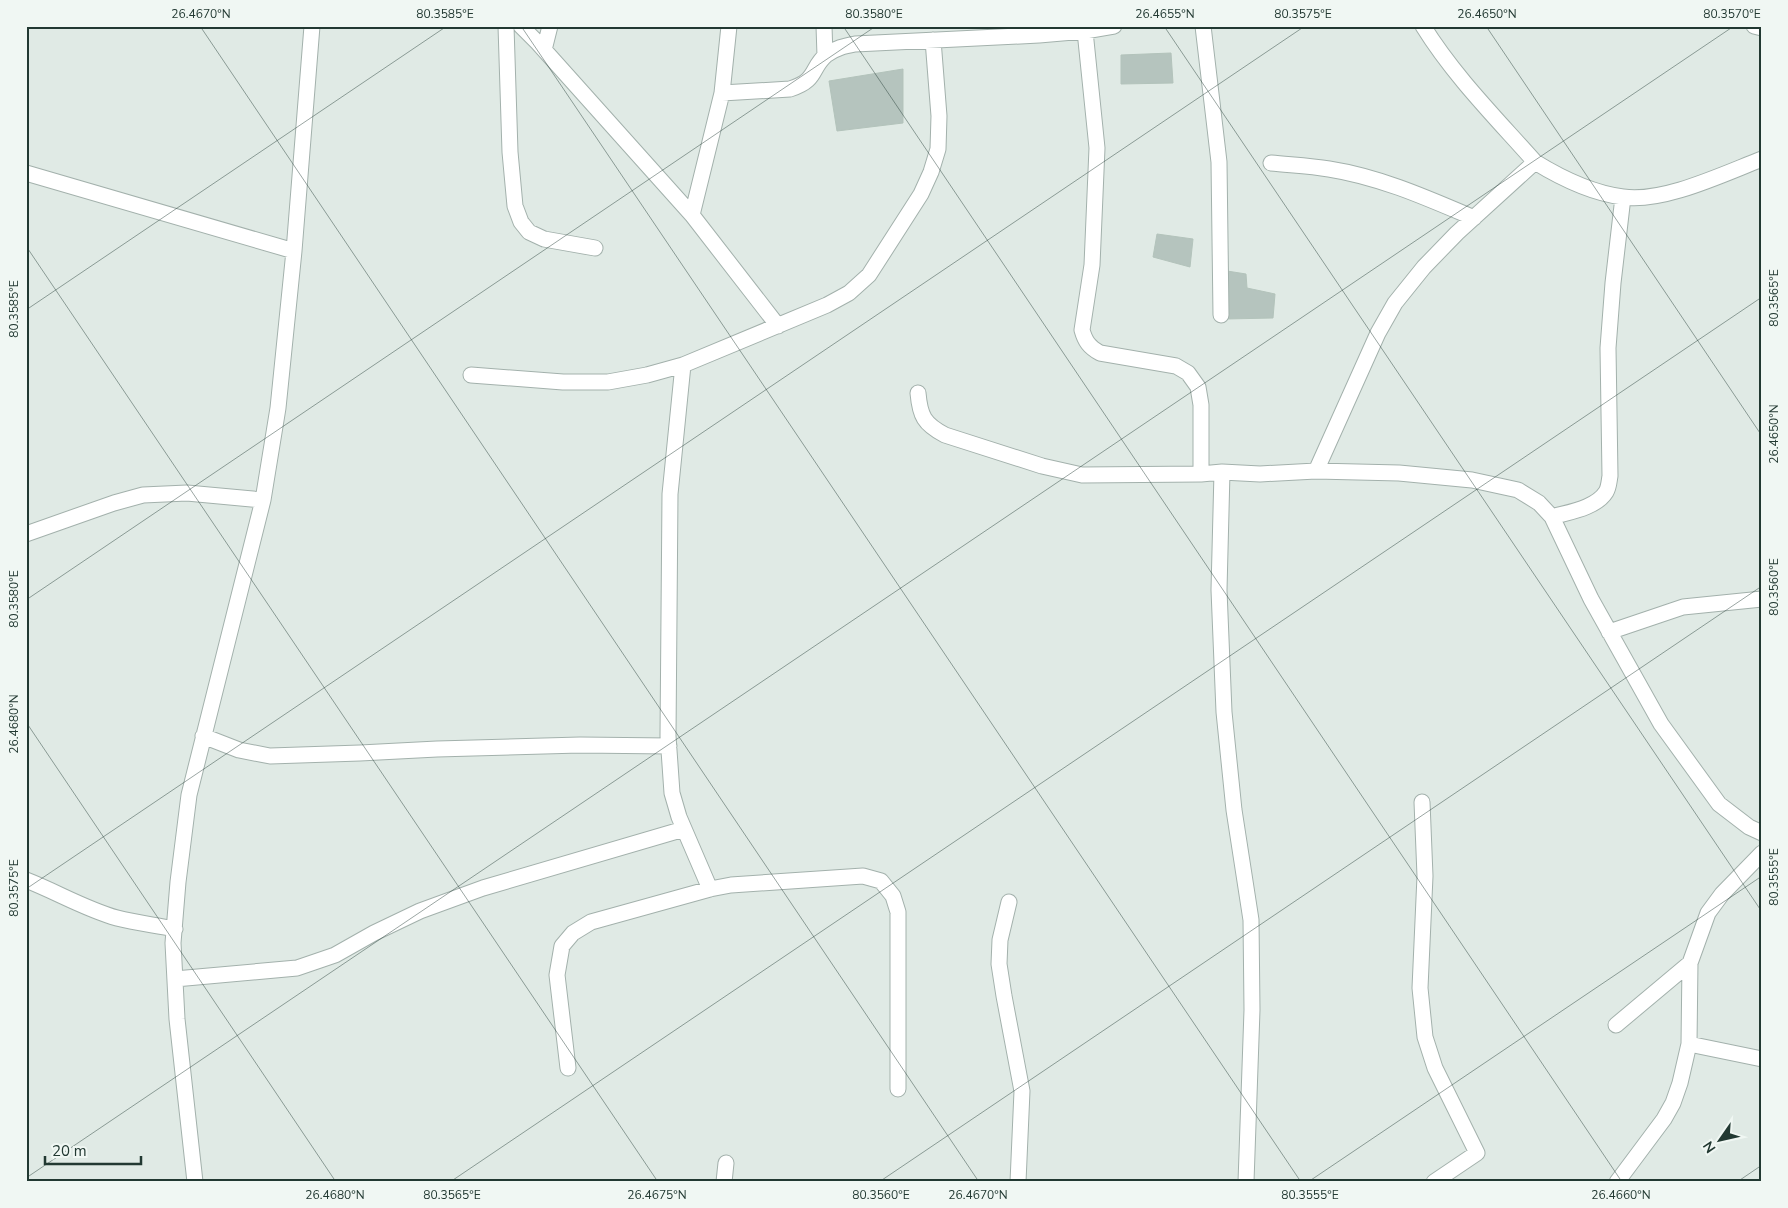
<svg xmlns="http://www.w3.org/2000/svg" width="1788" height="1208" viewBox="0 0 1788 1208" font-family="'Nunito Sans',sans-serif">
<rect width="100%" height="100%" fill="#e0eae5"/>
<path fill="#b5c4be" stroke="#b3c3bb" d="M1171,53l2,30 -52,1v-29z
M903,69v54l-66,8 -8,-50z
M1157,234l36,5 -3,28 -37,-10z
M1227,271l19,3 1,14 28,6 -2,24 -47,1z"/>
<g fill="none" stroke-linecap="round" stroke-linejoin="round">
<defs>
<path id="minor" d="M506,26l4,126 5,54 6,16 8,10 15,7 51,9
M521,26l17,17 154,172 30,-122 7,-67
M824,26l1,30
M1203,26l16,136 2,153
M1754,26l8,2
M1085,31l12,117 -5,117 -10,65c3,11 7,17 18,23l76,13 12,7 10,14 3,18v69
M544,50l6,-24
M722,93l68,-4c28,-9 20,-20 36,-34 9,-7 19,-9 29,-11l184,-9 46,-4 29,-5
M1535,162c26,16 56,31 88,35 40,6 100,-23 139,-38
M1271,163c19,2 39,3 58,6 51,8 98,29 145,49
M26,173l268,78
M692,215l86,111
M683,365l-13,129 -2,242 4,57 7,24 31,72
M471,375l92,7h45l39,-7 36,-10 144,-60 22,-12 20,-18 52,-81 10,-22 7,-23 1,-33 -6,-76
M918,393c2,23 6,31 27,42l97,31 40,9 119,-1 21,-2 38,2 56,-3 83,2 73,7 46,10 21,13 13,14 39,82 70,125 58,80 30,23 13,6
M1316,471l62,-138 17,-30 29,-36 33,-34 78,-71c-39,-44 -81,-86 -112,-136
M1222,472l-3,118 5,122 10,98 17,110 1,90 -6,172
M1552,517c17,-5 44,-9 54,-25 3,-5 3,-11 4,-16l-2,-128 5,-65 10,-86
M26,534l88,-31 29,-8 44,-2 76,7
M1609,632l74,-25 79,-8
M203,736l36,14 31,6 90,-3 77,-4 143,-4 89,1
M1422,802l3,74 -5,112 5,49 10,31 42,85 -43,29
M26,880c31,12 59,29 91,38 19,5 39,7 58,11
M1009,902l-9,38 -1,24 5,32 18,95 -4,91
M175,979l122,-11 38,-13 39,-22 46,-22 63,-23 201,-59
M1616,1025l74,-62
M1689,1044l73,15
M568,1068l-11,-93 5,-29 11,-13 18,-11 119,-33 21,-4 132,-9 18,5 12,15 5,16v177
M195,1182l-18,-163 -4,-76 5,-61 11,-87 74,-295 15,-92 16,-157 18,-225
M724,1182l2,-19
M1617,1182l47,-63 9,-16 7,-20 9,-39 1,-81 18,-50 14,-19 40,-41"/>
</defs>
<use href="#minor" stroke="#a3b1ac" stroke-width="17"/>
<use href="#minor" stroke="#fff" stroke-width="15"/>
</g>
<path fill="none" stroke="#223932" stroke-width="1" stroke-opacity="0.45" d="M200,26l779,1156M521,26l780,1156M843,26l779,1156M1164,26l598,886M1486,26l276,410M26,246l632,936M26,310l421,-284M26,600l850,-574M26,722l310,460M26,889l1279,-863M26,1178l1708,-1152M450,1182l1312,-885M879,1182l883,-596M1308,1182l454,-306M1737,1182l25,-17"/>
<rect width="1788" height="1208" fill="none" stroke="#f0f7f3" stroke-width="55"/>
<g transform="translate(1720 1140) rotate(236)" stroke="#f0f7f3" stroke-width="4" paint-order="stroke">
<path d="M0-4L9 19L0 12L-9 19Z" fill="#223932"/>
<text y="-8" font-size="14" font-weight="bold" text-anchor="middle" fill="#223932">N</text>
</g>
<path d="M45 1156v8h96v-8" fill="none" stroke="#223932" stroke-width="2.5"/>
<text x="52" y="1156" font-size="15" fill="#223932" stroke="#f0f7f3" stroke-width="4" paint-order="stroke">20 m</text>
<rect x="28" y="28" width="1732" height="1152" fill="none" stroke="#223932" stroke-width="2"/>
<g font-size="12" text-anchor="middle" fill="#223932">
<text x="201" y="18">26.4670°N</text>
<text x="445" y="18">80.3585°E</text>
<text x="874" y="18">80.3580°E</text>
<text x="1165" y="18">26.4655°N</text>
<text x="1303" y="18">80.3575°E</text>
<text x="1487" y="18">26.4650°N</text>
<text x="1732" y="18">80.3570°E</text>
<text transform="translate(1774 298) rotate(-90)" y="4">80.3565°E</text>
<text transform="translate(14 309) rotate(-90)" y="4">80.3585°E</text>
<text transform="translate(1774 434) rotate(-90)" y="4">26.4650°N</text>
<text transform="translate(1774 587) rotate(-90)" y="4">80.3560°E</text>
<text transform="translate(14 599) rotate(-90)" y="4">80.3580°E</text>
<text transform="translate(14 724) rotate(-90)" y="4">26.4680°N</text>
<text transform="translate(1774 877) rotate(-90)" y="4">80.3555°E</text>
<text transform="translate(14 888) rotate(-90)" y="4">80.3575°E</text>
<text x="335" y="1199">26.4680°N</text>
<text x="452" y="1199">80.3565°E</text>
<text x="657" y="1199">26.4675°N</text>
<text x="881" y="1199">80.3560°E</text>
<text x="978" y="1199">26.4670°N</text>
<text x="1310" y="1199">80.3555°E</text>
<text x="1621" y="1199">26.4660°N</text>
</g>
</svg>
